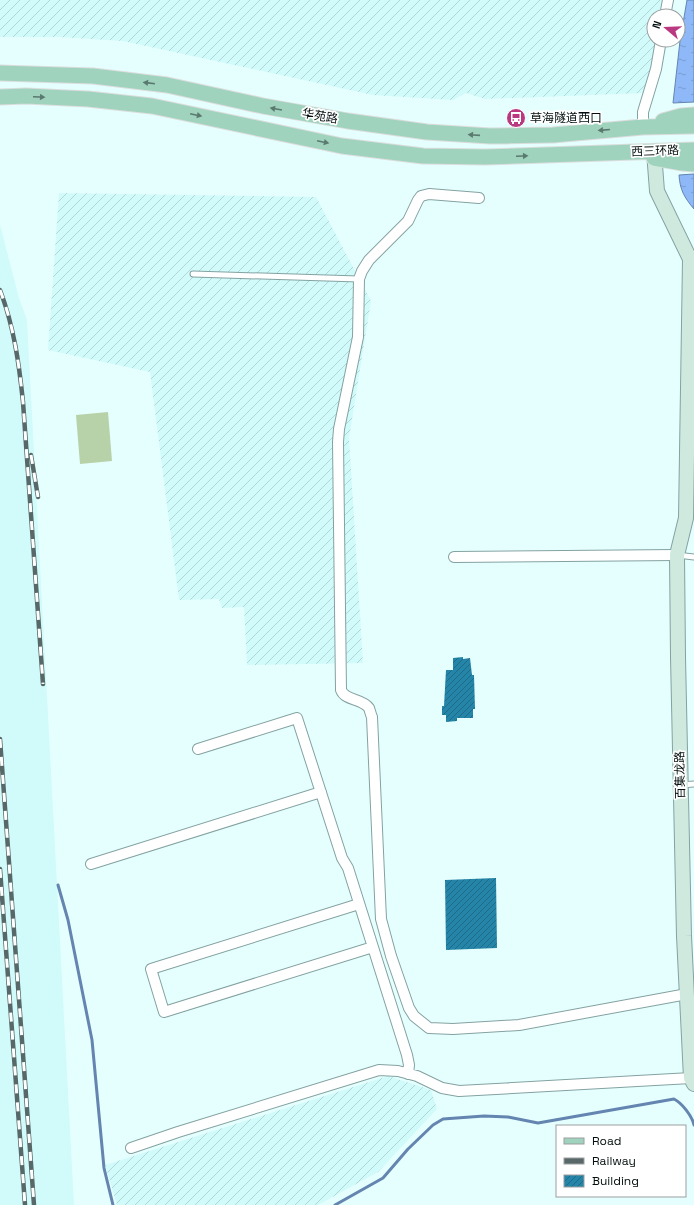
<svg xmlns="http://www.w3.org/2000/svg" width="694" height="1205" viewBox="0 0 694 1205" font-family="'Space Grotesk','Noto Sans SC',sans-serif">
<defs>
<pattern id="industrial-furrows" width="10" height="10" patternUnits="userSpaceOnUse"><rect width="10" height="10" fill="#d0fbfa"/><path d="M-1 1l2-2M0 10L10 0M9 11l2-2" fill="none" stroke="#b1d6d5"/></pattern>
<pattern id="water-ripples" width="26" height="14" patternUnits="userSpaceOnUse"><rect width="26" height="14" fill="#8eb8f7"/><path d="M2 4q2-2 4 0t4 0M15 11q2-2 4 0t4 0" fill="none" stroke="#799dd3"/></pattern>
<pattern id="building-hatch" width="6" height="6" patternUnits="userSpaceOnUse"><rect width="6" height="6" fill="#2485a8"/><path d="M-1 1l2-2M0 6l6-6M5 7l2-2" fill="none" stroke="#1d6b87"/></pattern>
</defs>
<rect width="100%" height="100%" fill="#e5fffe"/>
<path fill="#d0fbfa" d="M0,225l19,73 8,22 47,885h-74z"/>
<path fill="url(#industrial-furrows)" d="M0,0h666l-3,16h-9v24h4l-6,29 -8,24 -159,6 -19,-6 -13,7 -80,-5 -250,-54 -64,-4h-59z
M59,193l257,4 55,104 -22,137 14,225 -116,2 -3,-58 -22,1 -3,-9 -40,1 -29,-228 -102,-22z
M388,1076l43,14 6,19 -59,63 -60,33h-201l-12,-40z"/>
<path fill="#b7d1a9" d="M108,412l4,49 -32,3 -4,-49z"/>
<path fill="url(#water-ripples)" stroke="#6585b1" d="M687,0h7v102l-21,1 7,-62z
M694,174v35c-10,-12 -14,-19 -15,-34z"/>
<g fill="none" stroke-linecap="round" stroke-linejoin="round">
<path stroke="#6585b1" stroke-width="3" d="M58,885l10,35 24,120 12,128 9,37
M335,1205l48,-27 25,-29 25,-24 10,-6 41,-3 24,1 30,6 136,-24c8,4 18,17 20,26"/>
</g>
<path fill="url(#building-hatch)" d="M463,657v2l7,-1 2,17h2l1,34h-2v9h-16v3l-11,1v-7h-4v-9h2l2,-36h7v-12z
M496,878l1,70 -51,2 -1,-70z"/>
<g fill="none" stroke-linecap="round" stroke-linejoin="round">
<defs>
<path id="lane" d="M193,274l166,5
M677,555l17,2
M681,785l13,-1"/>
<path id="street" d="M665,16l3,-16
M643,127v-15l13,-43 5,-29
M479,198l-50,-4 -8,2 -3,4 -10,21 -39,39 -7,11 -3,8 -1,58 -19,92 -1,13 3,248c4,11 21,8 28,18 1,3 2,7 3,9l9,202 10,37 18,52 5,8 15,12 24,1 66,-4 168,-31
M454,557l223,-2
M198,749l99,-31 45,140 6,10 59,187 2,10 -1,9
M91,864l230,-72
M359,904l-208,65 13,43 209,-65
M131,1148l47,-16 201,-62 19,1 19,5 25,12 17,3 232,-13"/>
<path id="secondary" d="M654,152l3,39 33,68 -4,259 -9,37 1,102 6,279 7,142 3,6"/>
<path id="primary" d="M0,73l93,3 74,9 96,21 85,15 79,11 63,4 63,-1 90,-8 51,-1
M0,97l26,-1 62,3 64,7 190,40 81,10 62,1 209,-7
M663,121l18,-5 13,-1
M654,158l28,5 12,1"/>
</defs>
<use href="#lane" stroke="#84a2a2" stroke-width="7"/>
<use href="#street" stroke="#84a2a2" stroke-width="12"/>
<use href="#secondary" stroke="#84a2a2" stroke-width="16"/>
<use href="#primary" stroke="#dcdddd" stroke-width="17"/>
<use href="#lane" stroke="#fff" stroke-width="5"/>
<use href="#street" stroke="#fff" stroke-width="10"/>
<use href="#secondary" stroke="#cfe9de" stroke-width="14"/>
<use href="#primary" stroke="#a0d3be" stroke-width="15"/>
<defs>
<path id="rail" d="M0,290c14,37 19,73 23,112l20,282
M31,455l7,42
M0,739l34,466
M0,869l25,336"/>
</defs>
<use href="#rail" stroke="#586868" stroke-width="4.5"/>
<use href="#rail" stroke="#fff" stroke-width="3" stroke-dasharray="9" stroke-linecap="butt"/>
</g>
<defs><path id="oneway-solid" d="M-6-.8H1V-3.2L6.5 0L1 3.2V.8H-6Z"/></defs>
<g fill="#5a7a6f">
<use href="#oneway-solid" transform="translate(149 83) rotate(-173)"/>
<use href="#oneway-solid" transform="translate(39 97) rotate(3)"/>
<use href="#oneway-solid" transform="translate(276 109) rotate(-170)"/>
<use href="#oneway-solid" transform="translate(196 115) rotate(12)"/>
<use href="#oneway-solid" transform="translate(604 130) rotate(175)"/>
<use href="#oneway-solid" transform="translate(474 135) rotate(-176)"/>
<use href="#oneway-solid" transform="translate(323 142) rotate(12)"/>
<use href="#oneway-solid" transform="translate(522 156) rotate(-2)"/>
</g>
<defs>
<symbol id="bus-disc" viewBox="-11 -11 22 22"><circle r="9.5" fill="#ba3880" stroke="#fff"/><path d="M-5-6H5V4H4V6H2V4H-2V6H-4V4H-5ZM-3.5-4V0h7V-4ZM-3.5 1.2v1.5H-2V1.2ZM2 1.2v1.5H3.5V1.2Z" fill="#fff"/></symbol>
</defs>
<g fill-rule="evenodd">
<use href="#bus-disc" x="505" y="107" width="22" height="22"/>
</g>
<g text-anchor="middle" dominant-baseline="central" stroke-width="3.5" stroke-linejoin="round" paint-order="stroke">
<g font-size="12" fill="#040e0e" stroke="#fff">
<text transform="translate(320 116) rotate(10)">华苑路</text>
<text transform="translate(655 151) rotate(-2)">西三环路</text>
<text transform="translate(680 775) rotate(-91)">百集龙路</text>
</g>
<g font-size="12" fill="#040e0e" stroke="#fff" text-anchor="start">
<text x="530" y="118">草海隧道西口</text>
</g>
</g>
<rect x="556" y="1125" width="130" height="72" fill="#ffffff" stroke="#9b9f9f"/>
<rect x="564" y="1138" width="20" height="6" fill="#a0d3be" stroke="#9b9f9f"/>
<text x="592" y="1145" font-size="12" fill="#040e0e">Road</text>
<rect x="564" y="1158" width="20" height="6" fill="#586868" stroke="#9b9f9f"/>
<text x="592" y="1165" font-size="12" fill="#040e0e">Railway</text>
<rect x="564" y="1175" width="20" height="12" fill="url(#building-hatch)" stroke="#9b9f9f"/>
<text x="592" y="1185" font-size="12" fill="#040e0e">Building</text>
<g transform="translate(666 28) rotate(289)"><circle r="19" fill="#ffffff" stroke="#9b9f9f"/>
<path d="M0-3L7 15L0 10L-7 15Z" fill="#ba3880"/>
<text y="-6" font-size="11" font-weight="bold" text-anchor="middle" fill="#040e0e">N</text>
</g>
</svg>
